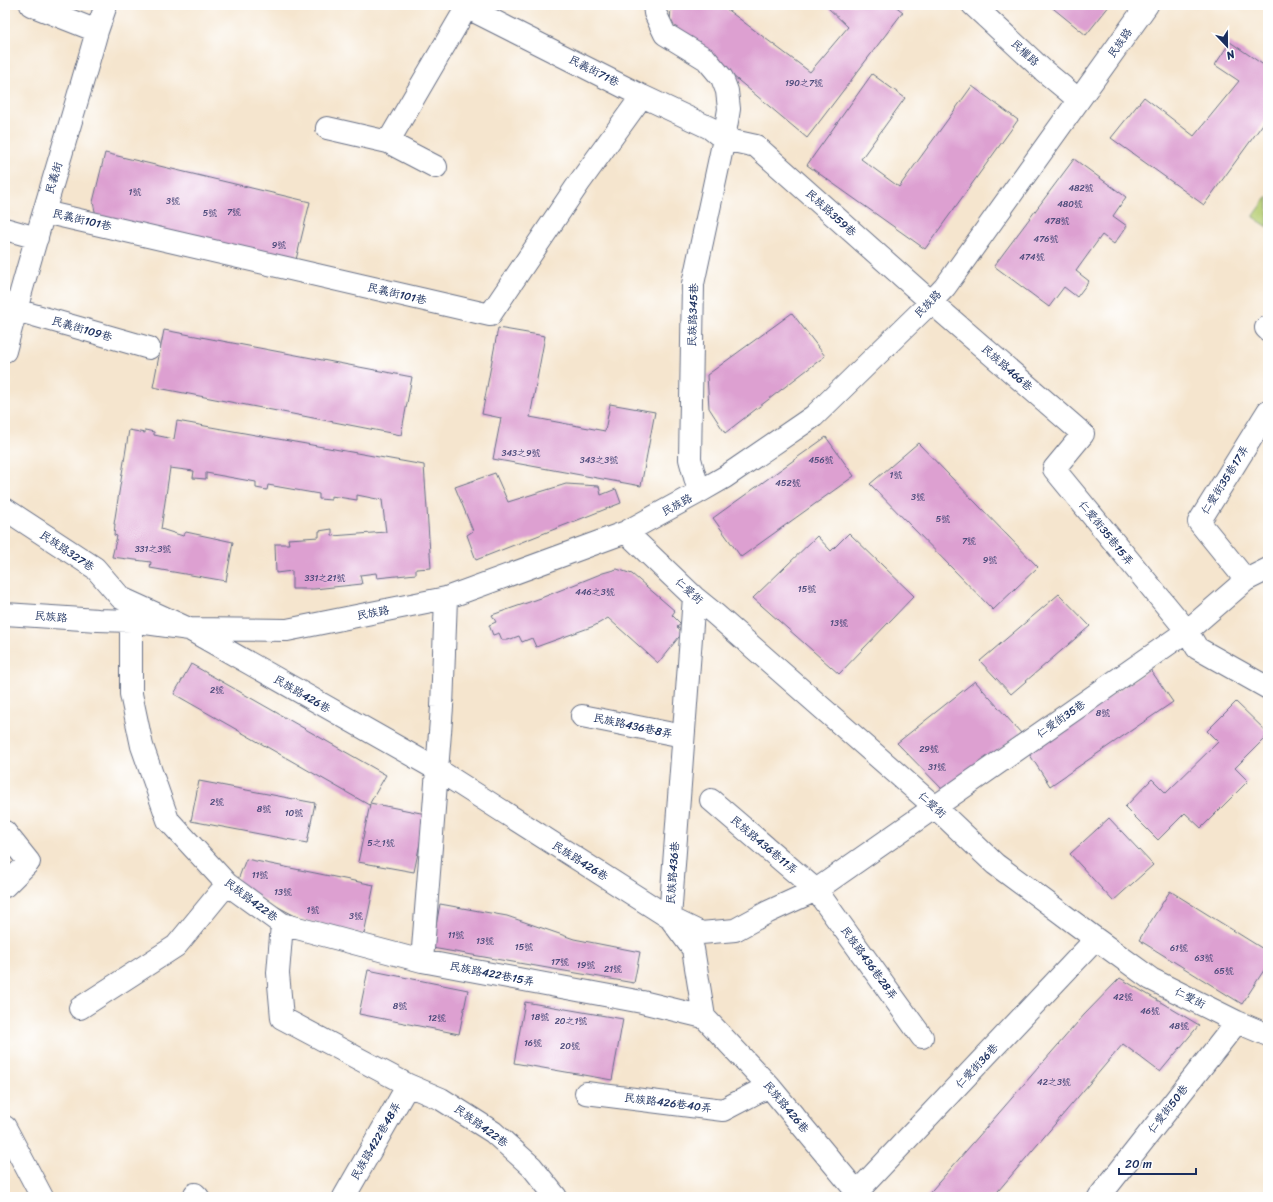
<svg xmlns="http://www.w3.org/2000/svg" width="1273" height="1202" viewBox="0 0 1273 1202" font-family="Sriracha,'LXGW WenKai TC',sans-serif">
<rect width="100%" height="100%" fill="#fff"/>
<filter id="ink" filterUnits="userSpaceOnUse"><feTurbulence type="fractalNoise" baseFrequency=".025" numOctaves="2"/><feDisplacementMap in="SourceGraphic" scale="8" xChannelSelector="R" yChannelSelector="G"/><feConvolveMatrix kernelMatrix="1 2 1 2 8 2 1 2 1" color-interpolation-filters="sRGB"/></filter>
<filter id="wash" filterUnits="userSpaceOnUse"><feTurbulence type="fractalNoise" baseFrequency=".012" numOctaves="4" result="noise"/><feDisplacementMap in="SourceGraphic" scale="16" xChannelSelector="R" yChannelSelector="G"/><feGaussianBlur stdDeviation="0.9" result="paint"/><feColorMatrix in="noise" values="0 0 0 0 0 0 0 0 0 0 0 0 0 0 0 0 0 1.4 0 .05"/><feComposite in="paint" operator="in"/></filter>
<g filter="url(#wash)">
<rect width="100%" height="100%" fill="#f5e5ce"/>
<path fill="#b5cc71" stroke="#687e68" d="M1268,196v31l-15,-10z"/>
<g id="blocks">
<path fill="#dda0d1" d="M671,5h50l89,67 38,-45 -23,-22h69l9,7 -96,126 -137,-115z
M1049,5h61l-24,30z
M1230,42l38,26v49l-64,88 -93,-67 33,-41 50,39 45,-55 -24,-16z
M872,74l33,24 -44,61 38,28 73,-101 46,34 -93,129 -118,-84z
M105,153l205,49 -15,62 -199,-48 -3,-14z
M1074,159l52,38 -13,19 14,10 -13,18 -12,-9 -26,36 13,10 -12,16 -13,-10 -15,20 -55,-41z
M792,313l33,43 -100,77 -16,-25 -2,-33z
M498,328l47,8 -15,81 75,14 5,-27 45,8 -14,74 -148,-27 8,-41 -19,-4z
M164,330l248,47 -11,58 -248,-48z
M177,421l247,44 7,103 -15,1v5l-39,4 -1,-5 -16,2 2,9 -48,5h-22v-18l-16,2 -1,-29h14l-1,-5 31,-2v-6l13,-2v7l54,-4 -4,-32 -25,-5v5l-26,-4v4l-12,-1v-5l-51,-9 -1,5 -11,-2v-6l-50,-9v6l-13,-1 1,-7 -24,-3 -9,61 22,7 3,-4 47,10 -7,39 -76,-13 1,-6 -39,-5 5,-21 -3,-1 1,-11h-1l15,-94 16,3v-3l9,2v3l20,4z
M826,437l28,39 -113,81 -28,-39z
M918,443l120,124 -45,43 -123,-126z
M495,473l13,29 58,-18 33,2 2,9 15,-6 5,14 -145,57 -9,-25 6,-4 -18,-44z
M849,533l65,63 -75,78 -86,-76 64,-62 14,15z
M617,569l15,5 43,37 -3,4 9,9 -4,3 6,5 -25,31 -50,-45 -14,8 -58,21 -4,-9 -10,4 -3,-6 -11,4h-6l-3,-7 -6,2 -4,-10 7,-3 -4,-7 49,-17 62,-25z
M1059,594l31,32 -79,68 -31,-33z
M191,664l195,111 -16,28 56,11 -12,58 -56,-10 12,-58 -1,1 -195,-111z
M1150,669l23,33 -123,84 -22,-34z
M975,681l46,52 -76,59 -48,-49z
M1236,702l32,31v2l-33,33 13,13 -47,47 -16,-15 -27,27 -33,-33 27,-28 14,14 52,-51 -11,-11z
M199,781l116,22 -8,40 -116,-22z
M1109,818l44,47 -40,36 -43,-47z
M246,859l128,26 -10,49 -61,-14 -67,-35z
M1170,891l98,61v12l-26,40 -103,-64z
M440,904l67,12 67,23 66,13 -6,31 -202,-35z
M368,970l100,20 -9,44 -100,-20z
M1120,978l79,47 -39,47 -37,-28 -130,153h-67l158,-182z
M525,1002l98,17 -11,61 -98,-17z"/>
</g>
</g>
<g filter="url(#ink)">
<use href="#blocks" fill-opacity="0" stroke="#676f85" stroke-width="1"/>
<g fill="none" stroke-linecap="round" stroke-linejoin="round">
<defs>
<path id="minor" d="M31,5l66,26
M462,5l180,91 68,32 14,11 32,7 175,156 152,132 -29,35 133,162 10,17 71,40
M654,5l1,8 10,21 41,25 16,19 5,13 2,18 -5,30 -31,145 -3,175 9,33
M973,5l71,66 35,29
M327,128l61,14 80,-137
M388,142l48,25
M44,212l446,103 89,-132 63,-87
M5,229l32,9
M16,310l133,38
M1266,328l2,2
M5,351c28,-108 62,-213 92,-320l9,-26
M5,509l90,59 26,30 68,31 249,141 232,148 23,31 11,68 65,69 92,111
M626,532l68,65 21,17 220,193 60,57 101,75 55,40 86,43 31,13
M1246,580l22,-11
M694,597l-24,321 31,15 34,-3 33,-18 48,-22 371,-259 59,-51 -47,-58 69,-111
M5,614l93,6 33,1 58,8 98,1 159,-32 180,-66 73,-40 26,-15 89,-61 117,-114 14,-15 202,-282
M131,621v73l11,52 26,74 59,64 55,40 140,37 220,41 62,15
M582,716l101,20
M711,800l105,90 106,147
M5,832l24,30 -24,24
M282,924l-4,49 4,45 126,67 33,14 52,33 39,35 24,30
M422,961l20,-254 4,-109
M80,1008l96,-62 51,-62
M586,1093l137,17 46,-24
M5,1127l37,70
M857,1192l239,-253
M195,1194l3,3
M344,1197l64,-112
M1099,1197l138,-175"/>
</defs>
<use href="#minor" stroke="#676f85" stroke-width="24"/>
<use href="#minor" stroke="#fff" stroke-width="22"/>
</g>
</g>
<g text-anchor="middle" dominant-baseline="central" stroke-width="4" stroke-linejoin="round" paint-order="stroke">
<g font-size="9" fill="#4c4b7b">
<text x="804" y="83">190之7號</text>
<text x="1081" y="188">482號</text>
<text x="135" y="192">1號</text>
<text x="173" y="201">3號</text>
<text x="1070" y="204">480號</text>
<text x="234" y="212">7號</text>
<text x="210" y="213">5號</text>
<text x="1057" y="221">478號</text>
<text x="1046" y="239">476號</text>
<text x="279" y="245">9號</text>
<text x="1032" y="257">474號</text>
<text x="521" y="453">343之9號</text>
<text x="599" y="460">343之3號</text>
<text x="821" y="460">456號</text>
<text x="896" y="475">1號</text>
<text x="788" y="483">452號</text>
<text x="918" y="497">3號</text>
<text x="943" y="519">5號</text>
<text x="969" y="541">7號</text>
<text x="153" y="549">331之3號</text>
<text x="990" y="560">9號</text>
<text x="325" y="578">331之21號</text>
<text x="807" y="589">15號</text>
<text x="595" y="592">446之3號</text>
<text x="839" y="623">13號</text>
<text x="217" y="690">2號</text>
<text x="1103" y="713">8號</text>
<text x="929" y="749">29號</text>
<text x="937" y="767">31號</text>
<text x="217" y="802">2號</text>
<text x="264" y="809">8號</text>
<text x="294" y="813">10號</text>
<text x="381" y="843">5之1號</text>
<text x="260" y="875">11號</text>
<text x="283" y="892">13號</text>
<text x="313" y="910">1號</text>
<text x="356" y="916">3號</text>
<text x="456" y="935">11號</text>
<text x="485" y="941">13號</text>
<text x="524" y="947">15號</text>
<text x="1179" y="948">61號</text>
<text x="1204" y="958">63號</text>
<text x="560" y="962">17號</text>
<text x="586" y="965">19號</text>
<text x="613" y="969">21號</text>
<text x="1224" y="971">65號</text>
<text x="1123" y="997">42號</text>
<text x="400" y="1006">8號</text>
<text x="1150" y="1011">46號</text>
<text x="540" y="1017">18號</text>
<text x="437" y="1018">12號</text>
<text x="571" y="1021">20之1號</text>
<text x="1179" y="1026">48號</text>
<text x="533" y="1043">16號</text>
<text x="570" y="1046">20號</text>
<text x="1054" y="1082">42之3號</text>
</g>
<g font-size="11" fill="#1b2f5e" stroke="#fff">
<text transform="translate(1120 43) rotate(-54)">民族路</text>
<text transform="translate(1025 53) rotate(43)">民權路</text>
<text transform="translate(594 71) rotate(27)">民義街71巷</text>
<text transform="translate(54 178) rotate(-73)">民義街</text>
<text transform="translate(831 213) rotate(42)">民族路359巷</text>
<text transform="translate(82 220) rotate(13)">民義街101巷</text>
<text transform="translate(397 294) rotate(13)">民義街101巷</text>
<text transform="translate(928 304) rotate(-46)">民族路</text>
<text transform="translate(693 315) rotate(-88)">民族路345巷</text>
<text transform="translate(82 329) rotate(16)">民義街109巷</text>
<text transform="translate(1007 368) rotate(41)">民族路466巷</text>
<text transform="translate(1225 480) rotate(-58)">仁愛街35巷17弄</text>
<text transform="translate(677 505) rotate(-29)">民族路</text>
<text transform="translate(1106 533) rotate(51)">仁愛街35巷15弄</text>
<text transform="translate(67 551) rotate(34)">民族路327巷</text>
<text transform="translate(689 591) rotate(42)">仁愛街</text>
<text transform="translate(373 613) rotate(-11)">民族路</text>
<text transform="translate(51 617) rotate(4)">民族路</text>
<text transform="translate(302 694) rotate(30)">民族路426巷</text>
<text transform="translate(1061 719) rotate(-35)">仁愛街35巷</text>
<text transform="translate(633 726) rotate(12)">民族路436巷8弄</text>
<text transform="translate(932 805) rotate(42)">仁愛街</text>
<text transform="translate(764 845) rotate(40)">民族路436巷11弄</text>
<text transform="translate(580 861) rotate(32)">民族路426巷</text>
<text transform="translate(673 873) rotate(-86)">民族路436巷</text>
<text transform="translate(251 900) rotate(37)">民族路422巷</text>
<text transform="translate(869 963) rotate(54)">民族路436巷28弄</text>
<text transform="translate(492 974) rotate(11)">民族路422巷15弄</text>
<text transform="translate(1190 998) rotate(27)">仁愛街</text>
<text transform="translate(977 1066) rotate(-47)">仁愛街36巷</text>
<text transform="translate(668 1103) rotate(7)">民族路426巷40弄</text>
<text transform="translate(786 1107) rotate(50)">民族路426巷</text>
<text transform="translate(1168 1109) rotate(-52)">仁愛街50巷</text>
<text transform="translate(481 1126) rotate(36)">民族路422巷</text>
<text transform="translate(376 1141) rotate(-60)">民族路422巷48弄</text>
</g>
</g>
<rect width="1273" height="1202" fill="none" stroke="#fff" stroke-width="20"/>
<g transform="translate(1227 46) rotate(158)" stroke="#ffffff" stroke-width="3" paint-order="stroke">
<path d="M0-3L7 15L0 10L-7 15Z" fill="#1b2f5e"/>
<text y="-6" font-size="11" font-weight="bold" text-anchor="middle" fill="#1b2f5e">N</text>
</g>
<path d="M1119 1168v6h77v-6" fill="none" stroke="#1b2f5e" stroke-width="2"/>
<text x="1125" y="1168" font-size="12" fill="#1b2f5e" stroke="#ffffff" stroke-width="3" paint-order="stroke">20 m</text>
</svg>
